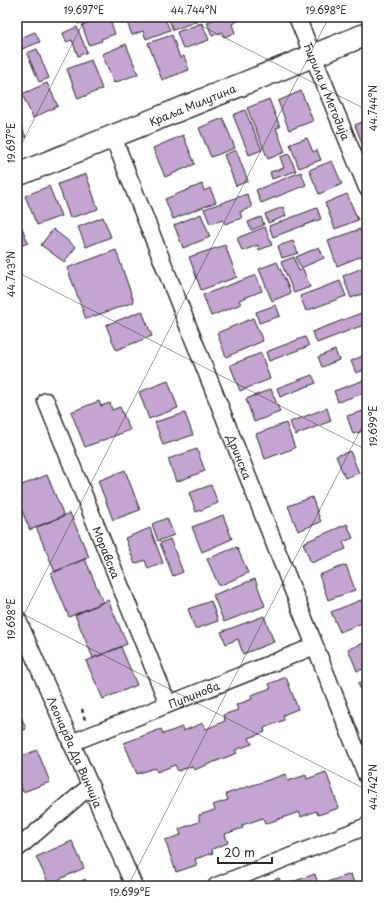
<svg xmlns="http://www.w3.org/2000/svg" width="384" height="903" viewBox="0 0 384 903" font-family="'Playpen Sans',sans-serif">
<rect width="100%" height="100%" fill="#fff"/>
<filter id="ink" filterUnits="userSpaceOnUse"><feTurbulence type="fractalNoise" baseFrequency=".025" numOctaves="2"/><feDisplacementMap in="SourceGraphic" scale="8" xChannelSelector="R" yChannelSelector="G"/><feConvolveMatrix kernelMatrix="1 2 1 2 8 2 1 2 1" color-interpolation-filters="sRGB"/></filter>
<g filter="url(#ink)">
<path fill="#c5a5d1" stroke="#2b2b2b" d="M76,17h12l1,3 -11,4z
M107,17h2l6,17 -14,5 1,2 -13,4 -7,-20z
M125,17h39l6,13 -24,9 -3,-8 -11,4z
M168,17h34l1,2 -30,11z
M223,17h13l2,4 -6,3 3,9 -11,4 -2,-5 -10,4 -5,-14z
M202,23l7,17 -26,9 -6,-17z
M77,27l10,25 -9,4 -6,-16 -6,2 -3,-9z
M35,32l5,10 -18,7 -4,-10z
M172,35l8,23 4,-2 5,14 -27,10 -14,-37z
M126,44l12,30 -24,9 -12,-29z
M37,49l12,29 -10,4 -12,-29z
M91,60l11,29 -24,10 -11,-30z
M47,83l11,23 -25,12 -11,-24z
M301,91l12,30 -24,9 -11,-29z
M269,99l11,28 -4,1 9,24 -17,7 -21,-51z
M245,110l17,40 -13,5 -16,-40z
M17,116l9,21 -9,3z
M223,118l12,30 -24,9 -12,-29z
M367,120v34h-1l-11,-29z
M183,135l12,29 -30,13 -12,-29z
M307,138l6,14 4,-2 4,10 -22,8 -9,-24z
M236,150l12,31 -12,5 -12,-31z
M289,154l7,17 -24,8 -2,-7 14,-4 -4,-11z
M332,161l10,23 -23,10 -10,-24z
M301,172l5,13 -45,18 -5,-13z
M86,174l12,35 -28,9 -12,-34z
M202,184l2,7 6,-3 6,14 -43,17 -8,-20z
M49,186l12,30 -24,9 -12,-29z
M247,194l5,13 -12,5 2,6 -17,6 -2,-4 -13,4 -6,-15z
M347,194l11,26 -23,9 -10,-26z
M283,207l3,9 -18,7 -3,-9z
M317,208l4,11 -48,18 -4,-11z
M201,214l9,23 -27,11 -9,-23z
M17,215l11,28 -11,4z
M103,217l8,20 -25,10 -8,-20z
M261,217l3,8 -13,5 -3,-8z
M265,227l7,18 -13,5 -1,-5 -16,6 -5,-13z
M53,229l23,18 -12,15 -23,-17z
M360,229l7,20v5l-30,12 -9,-25z
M293,241l5,12 -16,5 -4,-12z
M225,245l12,32 -36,13 -12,-33z
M319,247l5,11 -23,10 -5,-11z
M116,250l18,52 -48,17 -19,-51z
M294,257l5,14 4,-2 7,18 -16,6 -13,-31z
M277,262l14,31 -19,8 -13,-32z
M367,266v30l-2,-3 -14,5 -8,-22z
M256,275l6,16 -23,9 2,4 -30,12 -8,-21z
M340,281l6,15 -40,15 -6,-15z
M276,305l4,11 -21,7 -3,-11z
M142,311l10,25 -36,14 -10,-25z
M361,313l5,11 -49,19 -5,-11z
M253,318l10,23 -37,16 -9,-24z
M305,337l4,9 -40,15 -3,-9z
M335,350l4,10 -17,7 -4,-10z
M261,353l9,26 -30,12 -10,-26z
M367,354v15l-11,4 -5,-12z
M312,375l4,8 -36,14 -3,-9z
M364,380l3,7v5l-29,10 -4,-11z
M168,381l10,27 -29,11 -10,-27z
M271,389l9,23 -26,10 -8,-23z
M99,401l2,5 9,-3 2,7 8,-3 10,23 -45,17 -14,-35z
M327,408l4,13 -36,14 -5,-13z
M363,411l2,8h2v11l-14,4 -6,-18z
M185,413l8,22 -30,10 -8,-23z
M286,423l9,25 -30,11 -9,-25z
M197,449l8,22 -29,11 -8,-23z
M367,450v13l-4,-12z
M350,451l9,22 -14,5 -9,-22z
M125,470l15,40 -27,10 -15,-39z
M47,475l17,41 -34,14 -13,-31v-12z
M211,485l7,18 -22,9 -7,-19z
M312,497l9,25 -23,9 -10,-25z
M70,513l19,44 -34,15 -19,-45z
M223,515l9,24 -30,13 -10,-25z
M167,518l7,17 -16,6 -6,-17z
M347,524l6,14 -10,4 3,7 -35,14 -8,-20z
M150,528l13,35 -15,6 -3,-9 -10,4 -10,-26z
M170,539l13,33 -10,4 -13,-33z
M237,547l11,26 -29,13 -12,-27z
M85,559l18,43 -34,15 -18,-44z
M346,565l9,25 -27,10 -9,-25z
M255,579l10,27 -41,16 -11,-27z
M108,600l19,44 -34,14 -18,-43z
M361,600l6,14v7l-27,11 -9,-20z
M211,601l7,20 -23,8 -7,-20z
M264,616l10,26 -31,12 -5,-15 -12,5 -5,-12z
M367,642v26l-10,3 -9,-22z
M121,647l16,38 -34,14 -17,-38z
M286,677l12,32 -15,6 1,5 -20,8 1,4 -16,6 3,6 -17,6 2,3 -43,17 -2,-4 -14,5 -3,-6 -18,7 -2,-4 -18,6 -13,-31 37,-14 2,5 19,-7 1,4 20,-8 3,6 19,-8 -2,-6 15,-5 -2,-5 16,-6 -1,-4 20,-7 -2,-4z
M367,680v26l-9,-23z
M17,706l9,23 -9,4z
M37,750l13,32 -27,10 -6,-15v-19z
M326,772l13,36 -21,7 -2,-4 -15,6 -2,-5 -34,12 -2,-6 -21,7 1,3 -18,6 3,9 -16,6 1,4 -18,6 2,6 -21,7 -11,-32 16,-5 -2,-6 20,-7v-7l16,-5 -2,-5 15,-5 -2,-6 60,-20 2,7 18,-6 1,4z
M72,841l12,27 -35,16 -13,-27z
M315,874l4,12h-32l-1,-2z
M351,874l4,12h-33l-1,-2z
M279,878l4,8h-24z
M85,879l4,7h-16z"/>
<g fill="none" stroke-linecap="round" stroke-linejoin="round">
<defs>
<g id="minor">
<path id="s1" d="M297,17l70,171"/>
<path id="s2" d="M113,137l254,640"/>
<path id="s3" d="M46,401l122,303"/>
<path id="s4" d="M17,618l117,268"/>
<path id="s5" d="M71,743l244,-97"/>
<path d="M17,849l73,-63"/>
<path d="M216,886l151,-60"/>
</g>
<g id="secondary">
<path id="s6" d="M17,175l350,-141"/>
</g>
</defs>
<use href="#minor" stroke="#2b2b2b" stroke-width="19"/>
<use href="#secondary" stroke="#2b2b2b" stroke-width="25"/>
<path stroke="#2b2b2b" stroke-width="2.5" stroke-dasharray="4 3" stroke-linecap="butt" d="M82,709l3,11"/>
<use href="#minor" stroke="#fff" stroke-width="16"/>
<use href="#secondary" stroke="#fff" stroke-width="22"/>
</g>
</g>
<path fill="none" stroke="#2b2b2b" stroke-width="1" stroke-opacity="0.45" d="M184,17l183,93M17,153l69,-136M17,272l350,178M17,611l350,179M17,628l312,-611M128,886l239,-469"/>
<g text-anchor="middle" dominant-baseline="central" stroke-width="4" stroke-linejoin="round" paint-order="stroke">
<g font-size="11" fill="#2b2b2b" stroke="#fff">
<text stroke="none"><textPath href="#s1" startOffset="80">Ћирила и Методија</textPath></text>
<text stroke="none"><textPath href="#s6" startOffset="189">Краља Милутина</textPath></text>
<text stroke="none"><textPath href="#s2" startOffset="344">Дринска</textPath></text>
<text stroke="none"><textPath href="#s3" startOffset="163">Моравска</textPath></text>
<text stroke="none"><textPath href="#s5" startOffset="132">Пупинова</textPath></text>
<text stroke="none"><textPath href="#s4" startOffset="146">Леонарда Да Винчија</textPath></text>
</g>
</g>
<rect width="384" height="903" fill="none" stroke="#fff" stroke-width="44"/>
<path d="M218 857v6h54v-6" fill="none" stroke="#2b2b2b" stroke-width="2"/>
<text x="224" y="857" font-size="12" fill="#2b2b2b" stroke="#ffffff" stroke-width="3" paint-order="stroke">20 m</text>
<rect x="22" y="22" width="340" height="859" fill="none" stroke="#2b2b2b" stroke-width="1.5"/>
<g font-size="10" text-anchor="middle" fill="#2b2b2b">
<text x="84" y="14">19.697°E</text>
<text x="194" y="14">44.744°N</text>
<text x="326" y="14">19.698°E</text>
<text transform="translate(373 108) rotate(-90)" y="4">44.744°N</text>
<text transform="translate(11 143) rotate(-90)" y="4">19.697°E</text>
<text transform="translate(11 274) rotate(-90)" y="4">44.743°N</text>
<text transform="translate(373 426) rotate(-90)" y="4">19.699°E</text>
<text transform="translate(11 619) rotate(-90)" y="4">19.698°E</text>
<text transform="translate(373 787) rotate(-90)" y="4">44.742°N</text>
<text x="130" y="896">19.699°E</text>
</g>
</svg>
